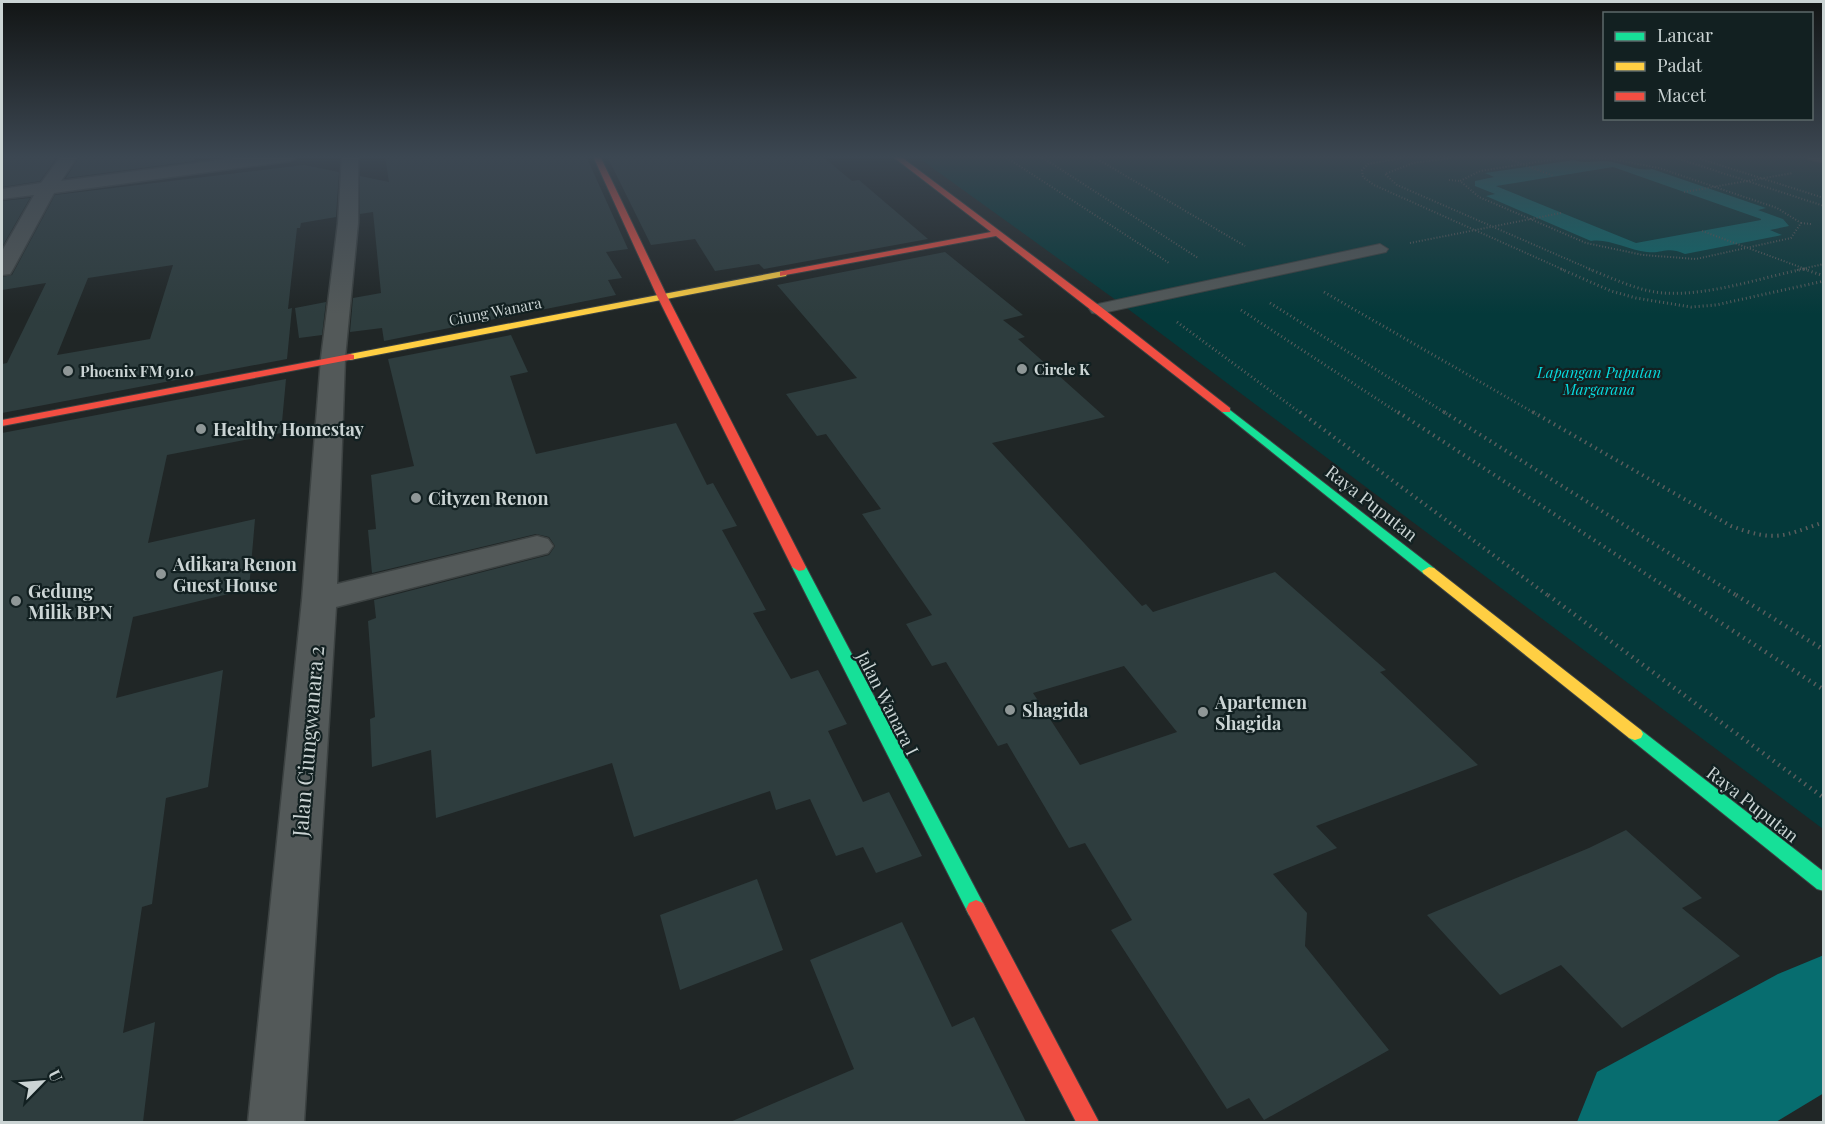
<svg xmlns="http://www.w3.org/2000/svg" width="1825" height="1124" viewBox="0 0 1825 1124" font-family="'Playfair Display',serif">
<rect width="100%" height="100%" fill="#202626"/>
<path fill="#04393a" d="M916,156h907v673l-703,-526z"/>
<path fill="#076d6f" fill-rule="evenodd" d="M1574,160c11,4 18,1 29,1 17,0 33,11 49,8l114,39 -8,2 25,9 6,7 -19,4 12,5 -97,19c-18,-8 -22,0 -38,-2 -19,-2 -39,-14 -56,-11l-105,-45 9,-2 -20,-8v-5l19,-4 -9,-4zM1613,167l148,52v1l-125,23 -140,-57z"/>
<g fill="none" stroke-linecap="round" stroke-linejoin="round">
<path fill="#076d6f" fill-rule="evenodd" d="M1824,955v138l-48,29h-199l20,-50 181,-98z"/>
</g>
<path fill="#2e3d3e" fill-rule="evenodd" d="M20,156h38l-18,25 -38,6v-28z
M80,156h116l-2,5 -128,17z
M385,156h201l42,93 -22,3 16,26 -14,2 8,15 -232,46 -2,-13 -32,4 3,-34 28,-5 -8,-81 -13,2v-38l29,6z
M607,156h215l30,25 7,-1 69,59 -164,30 -5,-5 -44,7 -20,-32 -44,6z
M304,165l35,7 -3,45 -35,6 -1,5h-3l-9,81 4,-1 -5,51 -285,54v-49l5,-1 39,-80 -44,7v-13l10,-2 43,-80zM173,265l-23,74 -93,16 31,-77z
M30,198l-28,49v-46z
M945,252l78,63 -20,5 22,17 -7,2 87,78 -113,26 150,163 4,-2 7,8 122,-40 111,98 -6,2 98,93 -162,61 21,22 -64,26 34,39 -2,33 84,104 -125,70 -15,-22 -22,11 -116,-179 21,-10 -47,-77 -16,5 -62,-105 -9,3 -52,-84 -14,4 -26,-42 26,-9 -70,-101 19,-5 -55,-75 -9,2 -31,-42 71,-16 -80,-93zM1124,666l53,66 -97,33 -47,-72z
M326,302l-4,33 -23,3 -4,-30z
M511,335l17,37 -18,4 26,78 140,-31 31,62 6,-2 24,43 -15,4 44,80 -13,3 38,66 27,-9 29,54 -19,7 35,71 26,-10 33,64 -46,17 -13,-26 -27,9 -26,-57 -34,11 -6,-19 -136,46 -22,-74 -176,55 -5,-68 -59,17 -2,-48 5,-2 -7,-96 8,-3 -2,-18 175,-45 6,-9 -6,-9 -13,-3 -164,39 -4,-43 8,-1 -5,-54 43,-9 -26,-107z
M286,379l-5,54 -114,22 -19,88 107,-24 -6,70 -116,28 -17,81 107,-28 -15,117 -42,11 -14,106 -10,3 -19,126 32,-11 -12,100h-141v-689z
M1626,830l76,68 -20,10 58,48 -118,72 -61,-63 -61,30 -73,-80 162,-67z
M757,879l26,71 -103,40 -20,-75z
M902,922l50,105 22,-10 52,105h-296l124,-53 -44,-109z"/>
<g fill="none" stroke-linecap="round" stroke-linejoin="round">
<defs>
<path id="lane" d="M1807,156h17v7l-16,-4z
M1380,244l8,5 -2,3 -288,62 -6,-1 -3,-4 3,-4 6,-1z"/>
<path id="street" d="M61,156h17l-17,25 189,-25h48l-8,5 -236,32 -41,76 -3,5 -8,1v-24l32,-56 -32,4v-10l39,-6z
M342,156h16v67l-13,135 -8,226 200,-48 11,3 5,7 -5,7 -212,54 -32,515h-56l54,-522 19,-242 17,-135z"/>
<path id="fast" d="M1226,407l208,161 2,3 -2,3h-10l-202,-162v-4z
M799,563l7,4 177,336 3,6 -3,6 -7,3 -7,-3 -177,-348z
M1635,728l6,2 183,142v19l-7,-2 -188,-151 -2,-4 2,-4z"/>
<path id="slow" d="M783,271l4,3 -1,2 -436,84 -5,-3 5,-3z
M1429,567l5,1 207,162 2,4 -2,4 -6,2 -6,-2 -205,-164 -2,-3z"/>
<path id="jam" d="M593,156h7l67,140 139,271 -2,3 -5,1 -7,-4 -135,-271z
M892,156h8l201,151 129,101v4h-8l-226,-176 -216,40v-4l3,-1 208,-39z
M350,354l4,1v4l-352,67v-6z
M976,900l7,3 116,219h-23l-110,-213 3,-6z"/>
</defs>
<use href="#lane" stroke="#3c4242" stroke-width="2"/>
<use href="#street" stroke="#3c4242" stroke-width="3"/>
<use href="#fast" stroke="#3c4242" stroke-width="2"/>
<use href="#slow" stroke="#3c4242" stroke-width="2"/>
<use href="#jam" stroke="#3c4242" stroke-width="2"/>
<path stroke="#595d5d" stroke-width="2" stroke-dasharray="1 2" stroke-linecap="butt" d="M1004,156l165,107
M1040,156l158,102
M1092,156l153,90
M1413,156l-45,8 -6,6 1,7 11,8 190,85
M1469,156l-56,7 -28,11 12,11 195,85
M1501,156l53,20
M1670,156l154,50
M1691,156l133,42
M1569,157l42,2 48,9 118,40 24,15 -10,15 -95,21 -53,-4 -57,-12 -107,-46 -19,-16 20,-10z
M1449,180l11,1
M1684,192l109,-19
M1801,223l10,1
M1702,231l106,39
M1410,243l151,-30
M1797,270l27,-6"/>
<path stroke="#595d5d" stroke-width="3" stroke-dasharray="1 3" stroke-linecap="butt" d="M1561,269l50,22 25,7 55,9 25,-2 108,-24
M1589,269c23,9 49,22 74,24 47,3 96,-15 141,-24
M1804,269l20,7
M1324,292l212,122
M1270,303l177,111
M1241,310l159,104
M1177,322l125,92"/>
<path stroke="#595d5d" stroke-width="4" stroke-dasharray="1.5 4.5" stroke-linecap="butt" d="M1300,412l250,185
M1398,412l283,185
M1444,412l295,185
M1533,412l198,114c44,16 50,11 93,-4"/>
<path stroke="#595d5d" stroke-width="4.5" stroke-dasharray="1.5 5" stroke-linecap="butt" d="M1548,595l276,203
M1678,595l146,95
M1736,595l88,55"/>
<use href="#lane" fill="#535959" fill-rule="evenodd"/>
<use href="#street" fill="#535959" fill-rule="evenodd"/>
<use href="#fast" fill="#16e098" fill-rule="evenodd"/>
<use href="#slow" fill="#ffcf43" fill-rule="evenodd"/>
<use href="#jam" fill="#f24e42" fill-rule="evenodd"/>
</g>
<linearGradient id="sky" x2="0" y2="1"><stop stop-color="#121515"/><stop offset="0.5" stop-color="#3c4752"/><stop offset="1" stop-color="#3c4752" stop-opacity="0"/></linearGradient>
<rect width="1825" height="314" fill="url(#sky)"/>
<g fill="#8f9797" stroke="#122021" stroke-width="2">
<circle cx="1022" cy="369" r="6"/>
<circle cx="68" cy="371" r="6"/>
<circle cx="201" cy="429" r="6"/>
<circle cx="416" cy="498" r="6"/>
<circle cx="161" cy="574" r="6"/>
<circle cx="16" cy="601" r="6"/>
<circle cx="1010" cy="710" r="6"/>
<circle cx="1203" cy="712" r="6"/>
</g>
<g text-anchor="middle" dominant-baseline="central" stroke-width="4.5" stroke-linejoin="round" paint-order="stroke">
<g font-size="15" fill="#cbd4d4" stroke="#122021">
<text transform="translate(495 311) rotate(-11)">Ciung Wanara</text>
</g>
<g font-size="15" font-weight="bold" fill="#cbd4d4" stroke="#122021" text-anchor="start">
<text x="1034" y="369">Circle K</text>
<text x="80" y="371">Phoenix FM 91.0</text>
</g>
<g font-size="15" font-style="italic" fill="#07dbdf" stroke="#122021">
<text x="1599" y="372">Lapangan Puputan<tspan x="1599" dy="17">Margarana</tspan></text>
</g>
<g font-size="18" font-weight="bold" fill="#cbd4d4" stroke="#122021" text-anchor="start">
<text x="213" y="429">Healthy Homestay</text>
<text x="428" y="498">Cityzen Renon</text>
<text x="173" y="564">Adikara Renon<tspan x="173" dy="21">Guest House</tspan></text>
<text x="28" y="591">Gedung<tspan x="28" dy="21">Milik BPN</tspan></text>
<text x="1215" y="702">Apartemen<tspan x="1215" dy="21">Shagida</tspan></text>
<text x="1022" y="710">Shagida</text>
</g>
<g font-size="18" fill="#cbd4d4" stroke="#122021">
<text transform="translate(1372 503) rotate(38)">Raya Puputan</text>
<text transform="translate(888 703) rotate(63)">Jalan Wanara I</text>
<text transform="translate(1753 804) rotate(38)">Raya Puputan</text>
</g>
<g font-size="21" fill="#cbd4d4" stroke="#122021">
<text transform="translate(307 741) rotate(-85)">Jalan Ciungwanara 2</text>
</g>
</g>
<rect width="1825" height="1124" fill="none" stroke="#cbd4d4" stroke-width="6"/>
<rect x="1603" y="12" width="210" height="108" fill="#122021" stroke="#5c6869" stroke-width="1.5"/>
<rect x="1615" y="32" width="30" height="9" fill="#16e098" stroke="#5c6869" stroke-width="1.5"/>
<text x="1657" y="42" font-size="18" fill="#cbd4d4">Lancar</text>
<rect x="1615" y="62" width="30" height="9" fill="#ffcf43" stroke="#5c6869" stroke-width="1.5"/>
<text x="1657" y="72" font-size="18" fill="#cbd4d4">Padat</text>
<rect x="1615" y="92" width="30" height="9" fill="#f24e42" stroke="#5c6869" stroke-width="1.5"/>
<text x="1657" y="102" font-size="18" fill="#cbd4d4">Macet</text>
<g transform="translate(42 1082) rotate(65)" stroke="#122021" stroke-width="4.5" paint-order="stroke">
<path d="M0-4.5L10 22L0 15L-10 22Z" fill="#cbd4d4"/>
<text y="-9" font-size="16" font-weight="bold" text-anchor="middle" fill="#cbd4d4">U</text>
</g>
</svg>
